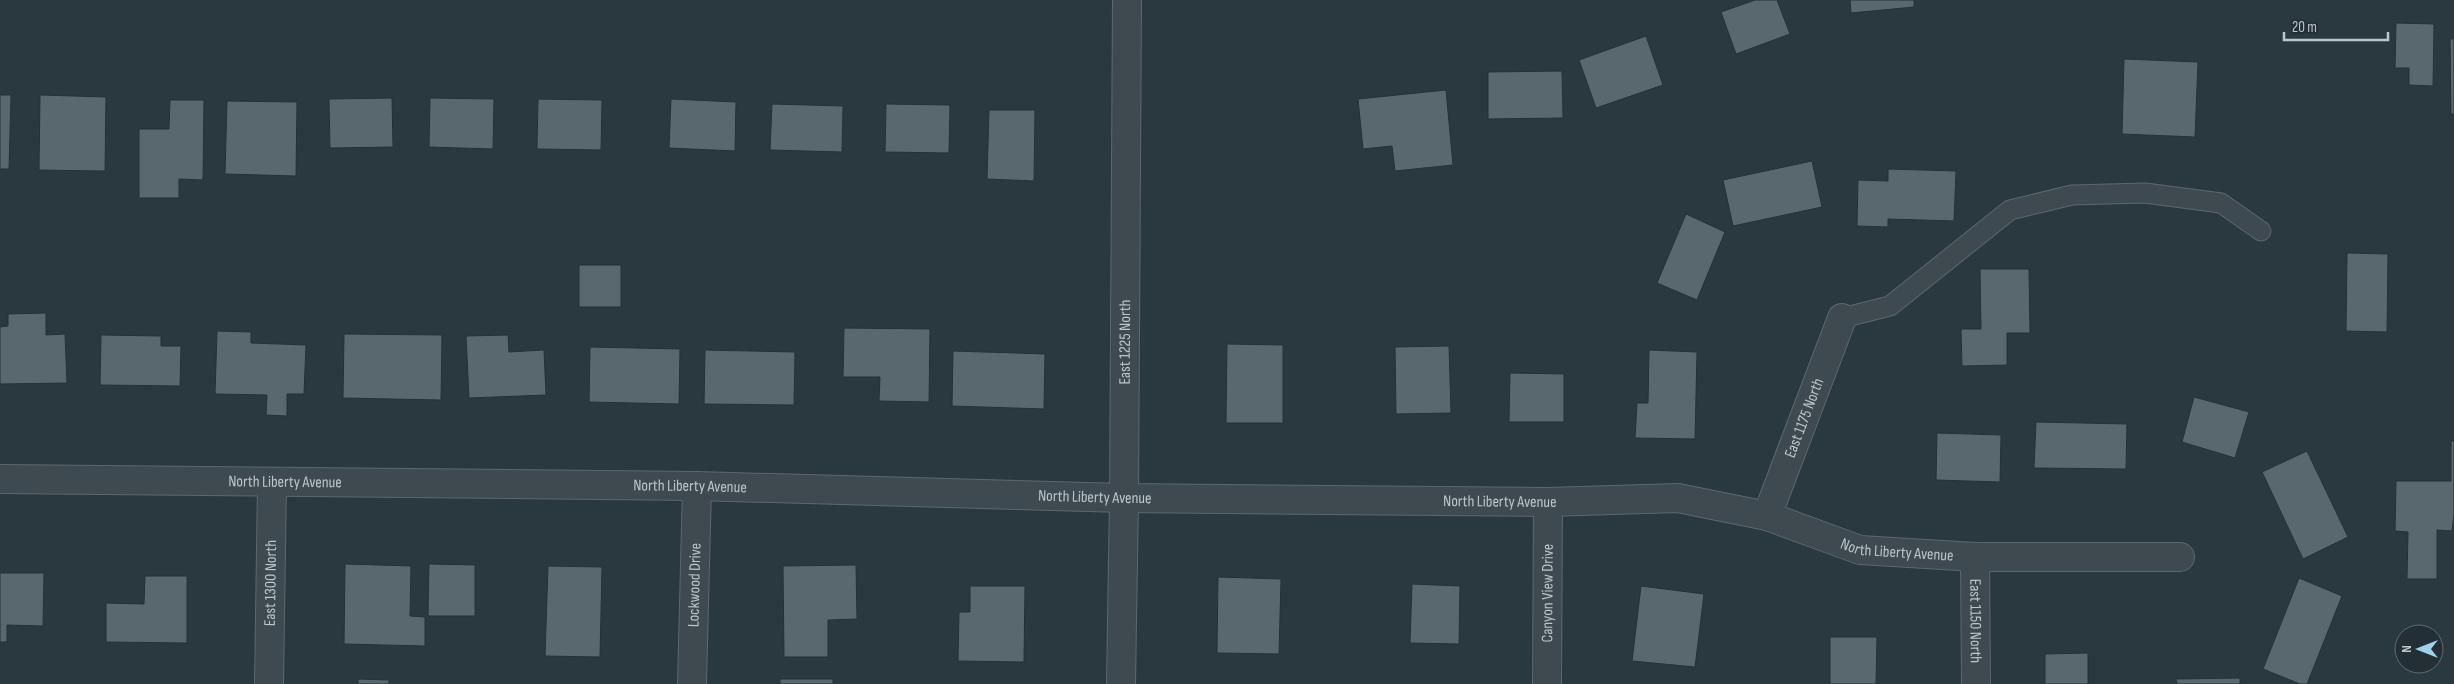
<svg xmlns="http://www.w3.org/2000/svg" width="2454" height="684" viewBox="0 0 2454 684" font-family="'Sofia Sans Condensed',sans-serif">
<rect width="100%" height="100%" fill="#2a3940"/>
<path fill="#59686f" stroke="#253137" d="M1755,0h22l13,34 -54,20 -15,-42z
M1850,0h64v7l-63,6z
M2396,23l38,1 -1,62 -24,-1v-17h-14z
M1646,36l17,49 -67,23 -17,-48z
M2450,39h4v75h-3z
M2124,59l74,3 -3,75 -73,-3z
M1562,71l1,47 -75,1v-47z
M1446,90l7,75 -58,6 -3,-25 -29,3 -5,-50z
M0,95h11l-2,74h-9z
M40,95l66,2 -1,74 -66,-1z
M392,98l1,49 -63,1 -1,-49z
M430,98l64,1 -1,50 -64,-2z
M538,99l64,1 -1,50 -64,-1z
M671,99l65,3 -1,49 -66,-3z
M170,100h34l-1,80 -24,-1v19h-40v-69h30z
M227,101l70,1 -1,74 -71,-2z
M772,104l71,2 -1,46 -72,-2z
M886,104l64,1 -1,48 -64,-1z
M989,110h46l-1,71 -47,-2z
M1812,161l10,46 -89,19 -10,-46z
M1888,169l68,2 -2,50 -66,-2v8l-31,-1 1,-46 30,1z
M1686,214l39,18 -28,68 -40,-17z
M2347,253l41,1 -1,78 -41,-1z
M579,265h42v42h-42z
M1980,269h49l1,64h-23v32l-45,1 -1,-37h20z
M46,313v22l19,-1 2,49 -67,1v-57l8,-1v-12z
M844,328l86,1 -1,73 -50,-1 1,-24h-37z
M217,331l34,1v11l55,2 -2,49h-17v22l-21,-1 1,-20 -52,-1z
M344,334l98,1 -1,65 -98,-2z
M101,335l60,1v10h20l-1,40 -80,-1z
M508,335l1,17 35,-2 2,45 -77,3 -3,-62z
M1227,344l56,1v78h-57z
M1449,346l2,67 -55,1 -1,-67z
M590,347l90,2 -1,55 -90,-2z
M705,350l90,2 -1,53 -90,-1z
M1649,350l48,2 -2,87 -60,-1 2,-35h11z
M953,351l92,3 -1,55 -92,-3z
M1510,373l54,1v48h-55z
M2194,397l55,15 -14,46 -53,-16z
M2036,422l91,2 -1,45 -92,-1z
M1937,433l64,2 -1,47 -64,-2z
M2451,441h3v73l-2,17 -15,-1v49h-30l1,-47 -13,-1 1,-50h55z
M2307,451l41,86 -45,22 -41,-87z
M345,564l66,2 -1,50 15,1v29l-81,-2z
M429,564l46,1v51h-47z
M856,565l1,54 -29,1v37h-44l-1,-91z
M548,566l54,1 -2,90 -55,-1z
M0,573h44l-1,53 -36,-1v17h-7z
M145,576h42v67l-81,-1v-39l38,1z
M1218,577l63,2 -2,75 -62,-1z
M2299,578l43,18 -35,88h-7l-37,-15z
M1412,584l48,2 -1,58 -49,-1z
M970,586h55l-1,76 -66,-1 1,-49h11z
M1641,586l63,8 -9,73 -63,-6z
M1830,637h47l-1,47h-46z
M2088,653v31h-43v-30z
M2240,678v6h-63l-1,-5z
M358,679l31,1v4h-31z
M780,679h53v5h-53z"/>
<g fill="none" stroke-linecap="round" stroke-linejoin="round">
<defs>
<path id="lane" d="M1842,318l48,-12 120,-96 62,-15 73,-2 76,10 40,28"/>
<g id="street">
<path id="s1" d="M0,479l697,7 427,12 424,4 130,-4 89,18 93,34 115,7h205"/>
<path id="s2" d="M1767,516l75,-198"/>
<path id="s3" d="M1975,557l1,127"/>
<path id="s4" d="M269,684l3,-202"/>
<path id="s5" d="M692,684l5,-198"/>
<path id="s6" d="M1121,684l3,-186 3,-498"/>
<path id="s7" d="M1547,684l1,-182"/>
</g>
</defs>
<use href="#lane" stroke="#5c686d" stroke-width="21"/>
<use href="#street" stroke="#5c686d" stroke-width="30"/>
<use href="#lane" stroke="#3e4a50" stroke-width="19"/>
<use href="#street" stroke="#3e4a50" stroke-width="28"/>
</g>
<g text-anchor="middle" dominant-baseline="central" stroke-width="4" stroke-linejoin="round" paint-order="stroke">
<g font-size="16" fill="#bbc5ca" stroke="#232f35">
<text stroke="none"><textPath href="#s6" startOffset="342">East 1225 North</textPath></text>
<text stroke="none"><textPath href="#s2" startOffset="105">East 1175 North</textPath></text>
<text stroke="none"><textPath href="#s1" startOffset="285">North Liberty Avenue</textPath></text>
<text stroke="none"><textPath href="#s1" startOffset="690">North Liberty Avenue</textPath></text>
<text stroke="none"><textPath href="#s1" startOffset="1095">North Liberty Avenue</textPath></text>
<text stroke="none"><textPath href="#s1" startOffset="1500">North Liberty Avenue</textPath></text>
<text stroke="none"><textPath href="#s1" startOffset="1905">North Liberty Avenue</textPath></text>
<text stroke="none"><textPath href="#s4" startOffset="101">East 1300 North</textPath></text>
<text stroke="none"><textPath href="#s5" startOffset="99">Lockwood Drive</textPath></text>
<text stroke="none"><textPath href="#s7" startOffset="91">Canyon View Drive</textPath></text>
<text stroke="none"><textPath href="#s3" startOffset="64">East 1150 North</textPath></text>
</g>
</g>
<g transform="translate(2419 649) rotate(270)"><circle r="24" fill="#232f35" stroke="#606b71"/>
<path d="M0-4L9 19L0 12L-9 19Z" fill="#9ed1ec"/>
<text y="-8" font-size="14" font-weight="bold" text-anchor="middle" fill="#bbc5ca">N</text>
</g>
<path d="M2284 32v8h104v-8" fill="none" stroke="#bbc5ca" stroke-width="2.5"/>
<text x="2292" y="32" font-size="15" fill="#bbc5ca" stroke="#232f35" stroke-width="4" paint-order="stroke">20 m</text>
</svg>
